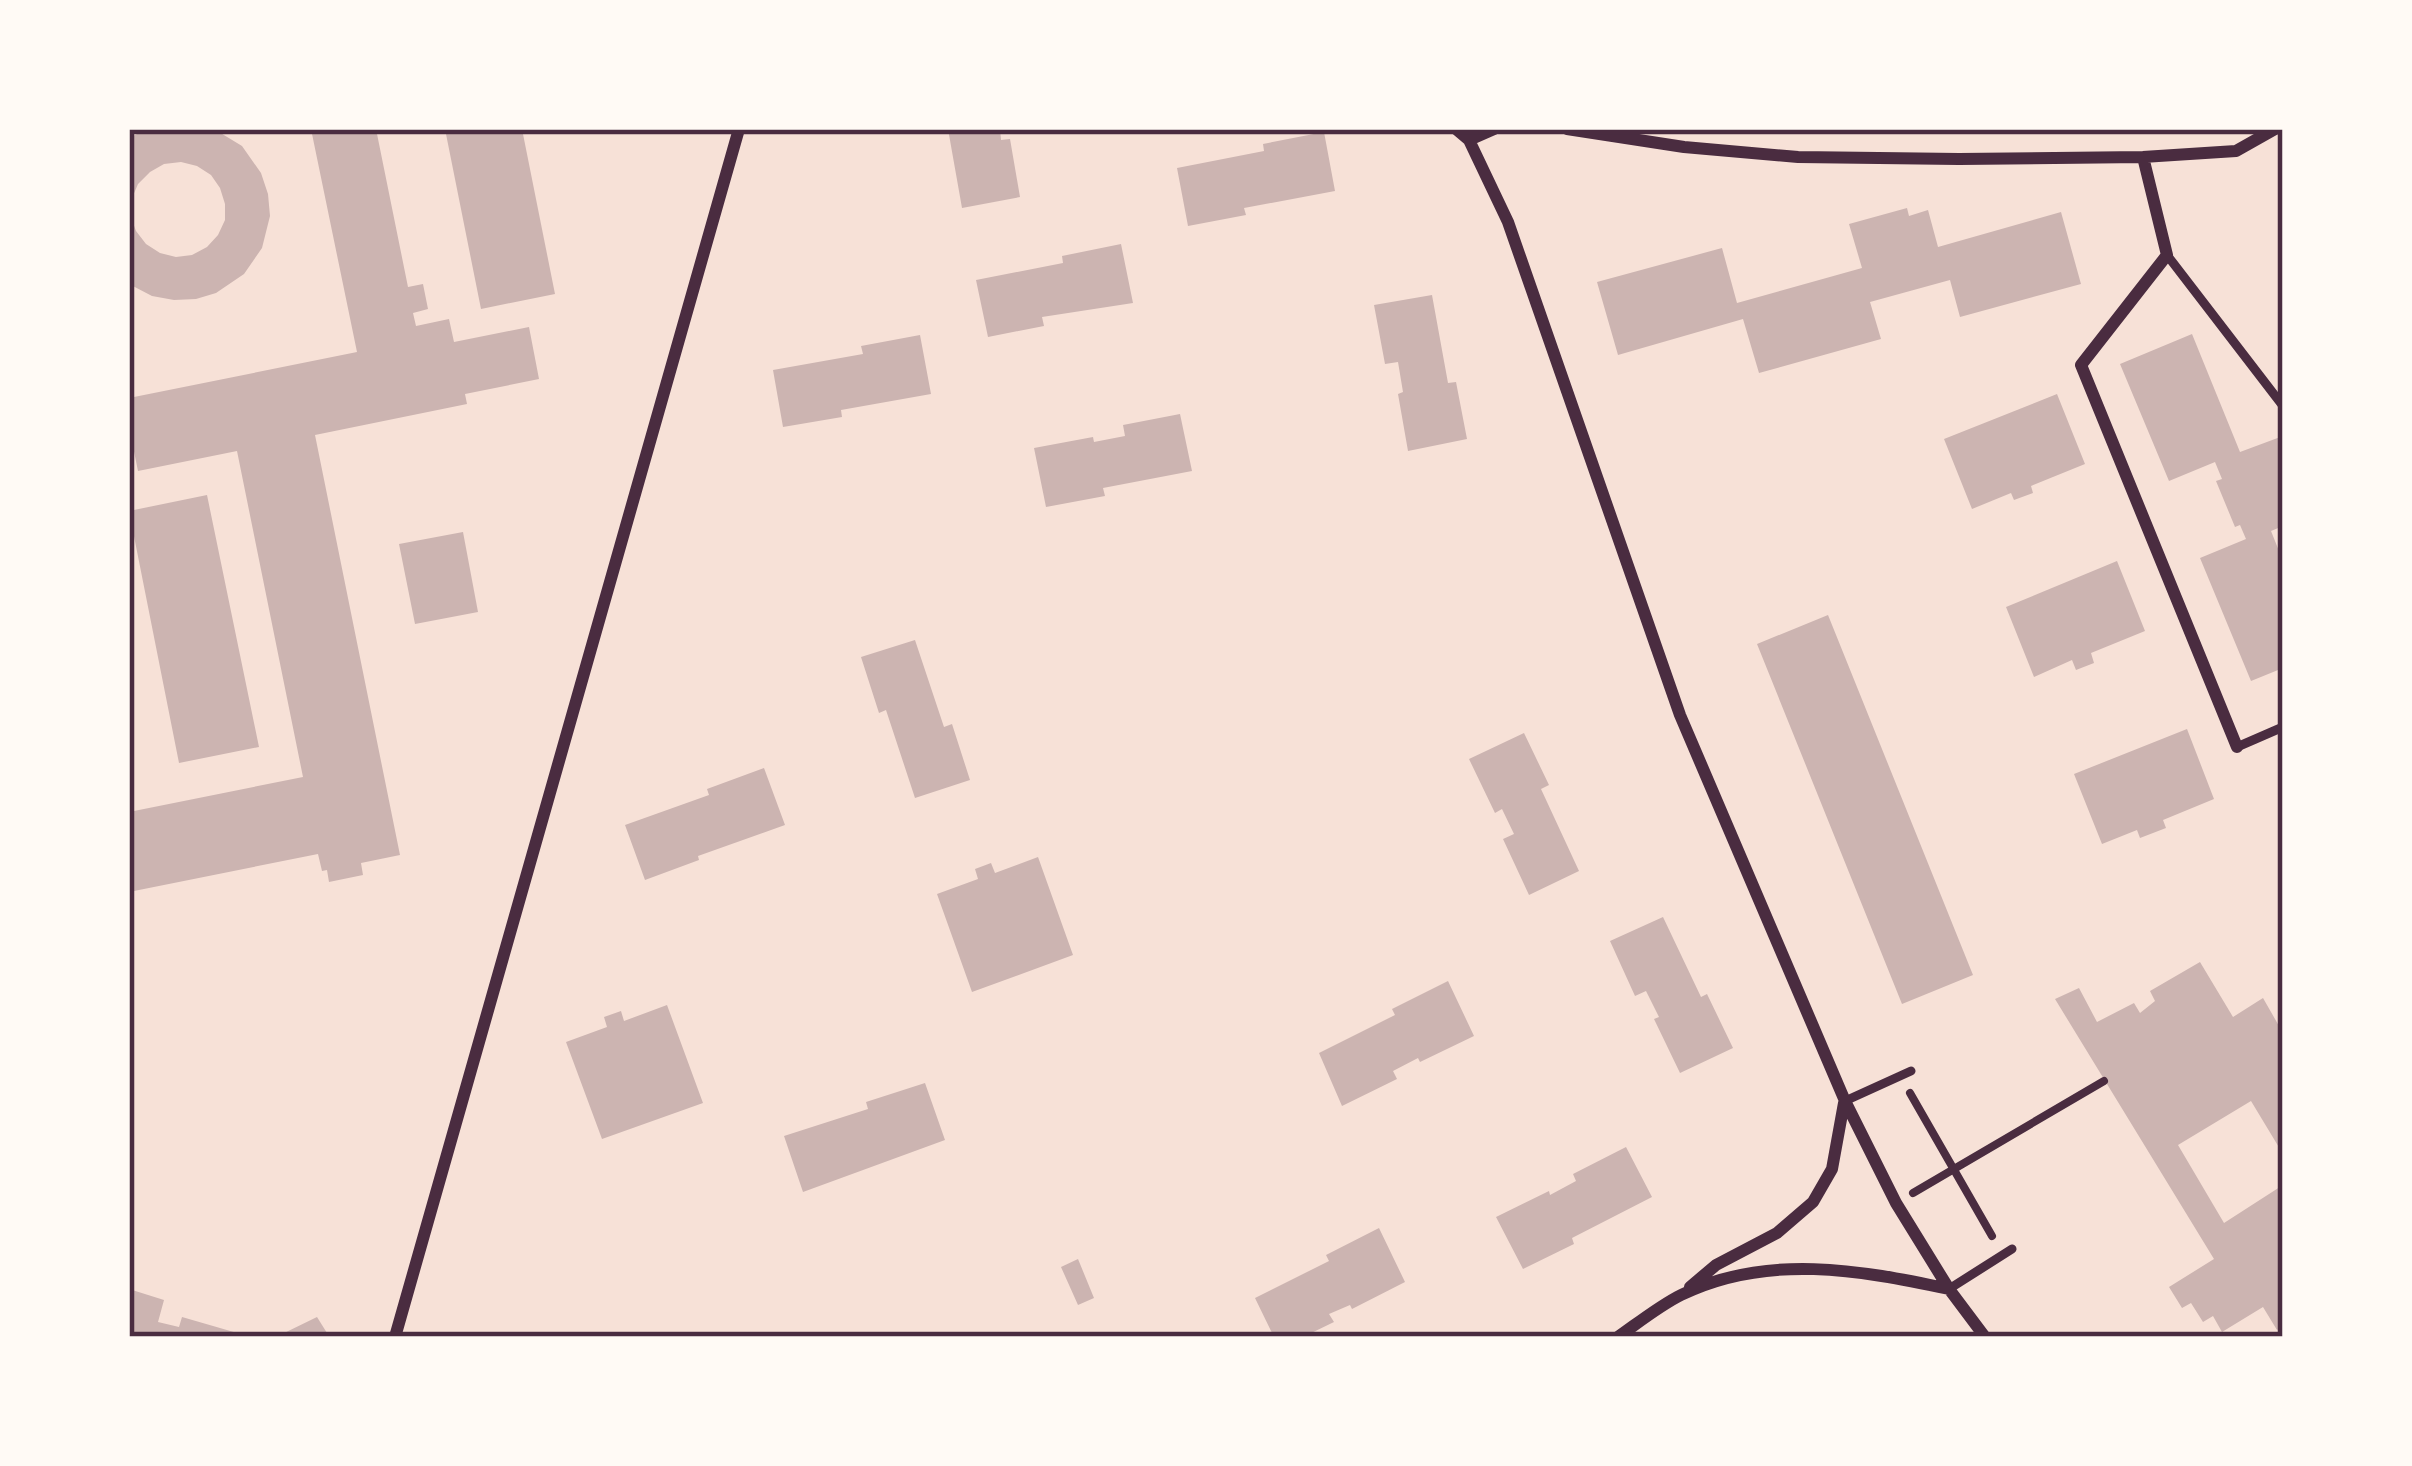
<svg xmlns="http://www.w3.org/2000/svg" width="2412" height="1466" viewBox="0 0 2412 1466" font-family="'Times New Roman',serif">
<rect width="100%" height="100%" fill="#f7e1d7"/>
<path fill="#ccb4b1" d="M147,129h67l28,17 19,27 7,21 2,22 -8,32 -18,26 -28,19 -20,6 -22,1 -22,-4 -23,-12v-72l7,19 10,13 14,9 16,4 16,-2 15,-8 11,-12 7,-15v-16l-5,-16 -9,-13 -14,-9 -16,-4 -17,2 -14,8 -12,12 -9,21v-67z
M311,129h65l32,158 15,-3 5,25 -15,4 3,13 33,-7 5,23 75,-15 10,52 -74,15 2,10 -152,31 85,420 -39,8 2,12 -34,7 -2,-12 -5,1 -4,-17 -189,38v-80l174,-35 -66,-326 -99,20 -9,-44v-29l228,-46z
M445,129h77l33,165 -74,15z
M948,129h52l1,11 9,-1 10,58 -58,11z
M1324,132l11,59 -91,17 2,7 -58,11 -11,-58 87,-17 -1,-7z
M1907,208l2,8 19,-6 10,37 123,-35 20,72 -121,33 -10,-37 -80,22 11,37 -122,34 -16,-54 -125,36 -21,-73 125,-34 15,55 125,-35 -13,-44z
M1121,244l12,59 -91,14 2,9 -56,11 -12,-57 87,-17 -1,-7z
M1432,295l16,88 8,-1 11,57 -59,12 -10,-57 5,-2 -5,-30 -13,2 -11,-59z
M2192,334l48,118 43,-16v90l-12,5 12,30v107l-32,13 -51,-123 46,-19 -6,-14 -5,2 -19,-46 6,-2 -7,-17 -46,19 -49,-117z
M920,335l11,59 -90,16 1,7 -59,10 -10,-57 90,-16 -2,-8z
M2057,394l28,70 -54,22 2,7 -19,7 -3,-7 -39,16 -28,-70z
M1180,414l12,57 -89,17 2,8 -59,11 -12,-59 59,-11 1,5 31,-6 -2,-11z
M207,495l52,252 -80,16 -50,-252z
M463,532l15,80 -63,12 -16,-80z
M2117,561l28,70 -54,22 3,10 -18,7 -4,-10 -38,17 -28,-70z
M1828,615l145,360 -71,29 -145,-360z
M915,640l29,87 8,-3 18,56 -55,18 -29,-88 -7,3 -18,-56z
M2187,729l27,70 -51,21 3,8 -26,10 -3,-8 -35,14 -28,-70z
M1524,733l25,52 -8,4 38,82 -50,24 -26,-56 11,-5 -12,-25 -7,4 -26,-54z
M764,768l21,57 -87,31 1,4 -54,20 -20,-55 84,-30 -2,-6z
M1038,857l35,98 -101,37 -35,-98 41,-15 -3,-10 16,-6 4,10z
M1663,917l38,80 6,-3 26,54 -53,25 -26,-54 5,-2 -13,-26 -11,5 -25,-55z
M2200,962l33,55 30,-19 20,35v121l-32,-53 -73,44 46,78 59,-38v141l-6,4 -14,-23 -41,25 -9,-16 -10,6 -12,-19 -9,5 -13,-21 45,-28 -159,-260 24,-11 18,34 37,-19 6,10 15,-12 -5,-10z
M1448,981l26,55 -54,26 -2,-4 -25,13 4,8 -55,27 -23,-53 76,-38 -3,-6z
M667,1005l36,98 -101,36 -36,-97 41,-15 -3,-10 17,-6 3,10z
M925,1083l20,57 -142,52 -19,-56 84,-27 -2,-7z
M1626,1147l26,50 -80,41 2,6 -51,25 -27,-52 53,-26 1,4 26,-14 -3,-7z
M1379,1228l26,54 -53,27 -2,-4 -21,9 5,8 -31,15h-29l-19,-39 74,-37 -3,-6z
M1078,1259l16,39 -16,7 -17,-38z
M129,1289l35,11 -6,22 21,5 3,-10 69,20h-122z
M317,1317l10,16 -7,4h-44z"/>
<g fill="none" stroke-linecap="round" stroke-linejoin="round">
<path stroke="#4a2c40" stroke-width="8" d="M1910,1093l82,143
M1913,1193l191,-112"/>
<path stroke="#4a2c40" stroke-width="9" d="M2167,255l116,151
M2237,747l46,-20
M1845,1101l66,-30
M1949,1289l63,-40"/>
<path stroke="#4a2c40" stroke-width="12" d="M1456,129l13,11 39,82 172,493 165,386 51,102 53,86 36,48
M1567,129l117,18 114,10 161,2 184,-2 93,-6 39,-22
M1469,140l25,-11
M2143,157l24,98 -86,110 156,382
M1690,1287l26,-22 61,-32 36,-31 19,-33 12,-66
M395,1337l344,-1208
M1618,1337c20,-14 41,-31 63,-42 86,-42 179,-25 268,-6"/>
</g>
<rect width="2412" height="1466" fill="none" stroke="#fffaf5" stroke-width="264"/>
<rect x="132" y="132" width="2148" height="1202" fill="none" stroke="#4a2c40" stroke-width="4.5"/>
</svg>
